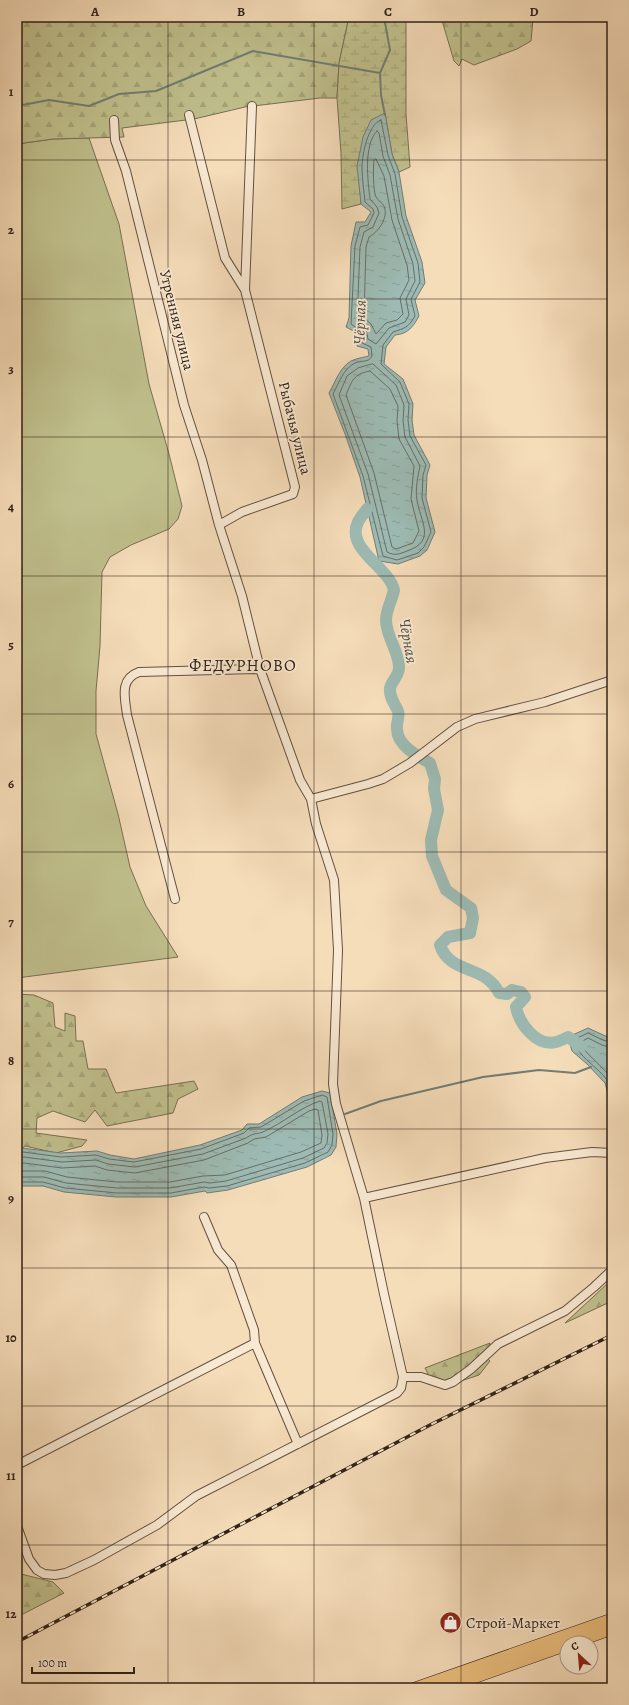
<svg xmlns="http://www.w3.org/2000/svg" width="629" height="1705" viewBox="0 0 629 1705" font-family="Alegreya,serif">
<defs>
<pattern id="forest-firs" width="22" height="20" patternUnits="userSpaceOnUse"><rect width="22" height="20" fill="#c0c08d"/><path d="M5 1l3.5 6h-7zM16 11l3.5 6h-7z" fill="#a5a579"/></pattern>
<pattern id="wetland-marsh" width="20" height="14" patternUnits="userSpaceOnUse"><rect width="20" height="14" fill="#c0c08d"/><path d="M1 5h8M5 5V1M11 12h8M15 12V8" fill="none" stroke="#a5a579"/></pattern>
<pattern id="water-ripples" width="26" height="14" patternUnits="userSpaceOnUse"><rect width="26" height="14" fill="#9dbbb4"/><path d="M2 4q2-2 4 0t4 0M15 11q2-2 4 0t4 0" fill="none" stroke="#88a09a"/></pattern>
</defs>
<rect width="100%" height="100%" fill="#f6ddba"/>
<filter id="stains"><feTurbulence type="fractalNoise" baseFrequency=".005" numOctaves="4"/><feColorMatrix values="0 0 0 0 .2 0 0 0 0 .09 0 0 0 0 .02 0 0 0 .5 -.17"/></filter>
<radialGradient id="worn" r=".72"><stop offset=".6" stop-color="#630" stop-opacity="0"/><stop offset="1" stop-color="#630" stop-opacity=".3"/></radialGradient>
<path fill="#c0c08d" stroke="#797052" d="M89,138l30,86 30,160 20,70 13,52 -4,13 -9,10 -38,16 -21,12 -8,15 -2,74 -4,45v43l22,80 12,53 16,39 32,51 -161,21v-834l36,-5z"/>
<path fill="url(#forest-firs)" stroke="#797052" d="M17,17h332l-10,46 -2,35h-17l-75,9 -51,12 -72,9 2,9 -71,2 -36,5z
M441,17h88l4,2 -2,22 -14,8 -43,16 -12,-6 -3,7 -5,-5z
M17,994l17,1 19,8 2,24 10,4v-18l10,3 1,25h7l5,28h18l10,24 78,-12 4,8 -20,10 -5,14 -66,13 -12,-16 -10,12 -32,-11 -16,7 -1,15 51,7 -5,6 -26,7 -31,-7 -8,7z
M612,1279v22l-47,22 43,-40z
M490,1343l-4,14 4,4 -11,14 -21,7 -11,1 -18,-7 -4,-8z
M17,1573l36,9 11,11 -47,24z"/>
<path fill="url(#wetland-marsh)" stroke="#797052" d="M349,17h57v97l4,53 -11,5 -7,-18 -7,-41 -25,77 1,14 -19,5 -1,-56 -4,-55 2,-35z"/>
<path fill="url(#water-ripples)" stroke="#727d75" d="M385,113l7,41 7,18 7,44 16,46 3,21 -10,17 4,16c-6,11 -11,18 -24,19l-9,12 -2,17 19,15 10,25 -1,16 2,15 16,30 -3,10 -1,23 9,34 -8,18 -7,6 -22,8 -19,-3 -19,-84 -15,-43 -16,-41c7,-12 12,-30 27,-34 4,-1 8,-2 13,-3l-1,-7 -11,-3 2,-12 -13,-7 3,-9 2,-72 5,-24h9l6,-10 -10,-8 -4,-38 6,-29 8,-17z
M588,1028l24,11v69l-7,-25 -18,-19 -15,-13 -4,-14z
M322,1091l8,2 7,41 -1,13 -5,8 -24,12 -79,23 -21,3 -2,-2 -34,6h-55l-52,-5 -21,-6h-26l1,-37 4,-1 39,5 36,-2 13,4 24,4 66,-14 42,-15 5,-6h12l43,-27z"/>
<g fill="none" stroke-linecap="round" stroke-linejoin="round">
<path stroke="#686e66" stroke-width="1" d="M381,120l7,35 7,19 7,43 16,46 2,19 -9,17 4,17c-7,12 -10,12 -22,16l-10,13 -2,19 19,18 9,22 -1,16 2,16 16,29 -3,10 -1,23 9,34 -7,15 -6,6 -21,7 -14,-4 -20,-80 -30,-82c6,-11 10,-25 22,-31 6,-3 14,0 17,-7l-1,-9 -9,-4v-11l-11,-8 4,-78 5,-19 8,-2 6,-12 -1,-4 -8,-7c-1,-12 -3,-23 -3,-35 0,-12 6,-43 19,-47z
M377,131l2,2 4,23 7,19 8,44 15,45 2,17 -9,18 3,16 -4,7 -16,6 -13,16 -8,-5 -2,-10 -9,-7 3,-75 4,-15 9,-5 6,-14 -2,-6 -7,-8c-2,-17 -7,-54 7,-68z
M376,159l8,17 8,44 15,45 2,15 -9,18 3,16 -6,6 -11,3 -10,11 -5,-10 -7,-6 2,-71 3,-10c9,-5 20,-19 15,-31 -2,-4 -6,-5 -8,-9 -3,-5 -3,-32 -2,-37z
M373,364l23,21 8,20 -1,16 2,16 15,29c-2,10 -5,23 -3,34 3,21 20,41 -10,51 -7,3 -13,5 -20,1l-19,-78 -29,-79 8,-19 11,-8z
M370,371l20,18 8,17 -1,15 2,18 15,27 -3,33 8,32 -6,12 -17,6 -4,-2 -18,-74 -28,-78c6,-14 7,-21 24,-24z
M612,1043l-9,-3 -15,-7 -15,7c4,16 25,27 34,40 3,4 4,8 5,12
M612,1048l-10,-3 -14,-7 -9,5c1,4 28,29 33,35
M17,1153l6,-1 38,5 35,-2 13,4 25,3 67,-13 43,-16 5,-5 12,-1 43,-26 18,-6 5,2 6,37 -1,11 -4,7 -23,11 -78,23 -18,2 -5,-1 -33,6h-54l-52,-5 -22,-6h-26
M17,1158l7,-1 38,5 34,-2 12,4 27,3 68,-13 43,-16c9,-6 9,-3 17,-6 20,-9 36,-24 57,-31l2,1 6,32 -1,9 -3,5 -21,10 -77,23 -16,2 -6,-1 -34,6h-53l-51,-5 -22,-6h-27
M17,1164l7,-1 38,5 33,-2 12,4 28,3 69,-13 44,-17 6,-4 12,-2 43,-26 6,-2 3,1 4,25 -1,8 -20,9 -76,23 -22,1 -33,6h-53l-50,-5 -22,-6h-28"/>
<path stroke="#727d75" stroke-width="2" d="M384,17l6,33 -10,23 1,22 4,20
M17,106l32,-6 40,6 30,-12 37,-3 97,-40 127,22
M345,1114l36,-13 102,-24 56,-7 36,3 16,-6"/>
<path stroke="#9dbbb4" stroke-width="12" d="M367,509c-3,4 -7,9 -9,13 -13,27 31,45 36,68 -2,10 -8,20 -8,30 0,16 12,30 13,46 1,9 -7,14 -9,22 -1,9 5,16 8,23 2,6 -2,12 -1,18 0,16 20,27 33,34l5,16 -1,10 4,21 -7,30 1,16 14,34 25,18 2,10 -3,15 -22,4 -8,8c10,30 45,19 59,48l8,1 5,-4 9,2 4,5 -9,10c3,16 20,40 40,35 4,-1 8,-3 12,-5l13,9"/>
<defs>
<path id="minor" d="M189,115l36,143 20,32
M219,525l23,-13 51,-18 2,-7 -50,-197 7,-184
M311,799l57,-15 15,-5 27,-16 47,-36 18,-8 70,-17 67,-22
M175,899l-48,-184c-2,-17 -8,-36 12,-43l121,-3
M364,1198l181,-40 47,-6 20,1
M204,1217l14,33 13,15 23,65 1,13
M403,1377h18l24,8 8,-3 18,-13 27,-25 67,-33 29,-24 18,-17
M17,1465l238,-122 43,101
M17,1526l12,33 8,11 7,4 11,1 11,-2 28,-13 63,-35 39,-29 201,-103 4,-5 2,-11 -19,-83 -20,-96 -28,-94 -3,-20 5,-134 -4,-70 -18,-56 -5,-25 -11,-19 -40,-111 -18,-73 -23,-71 -17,-65 -18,-55 -58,-234 -11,-31 -1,-20"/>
<path id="major" d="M573,1643l39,-14
M415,1688l197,-69
M445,1688l122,-43"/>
</defs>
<use href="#minor" stroke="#635040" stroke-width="10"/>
<use href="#major" stroke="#322117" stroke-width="12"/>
<use href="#minor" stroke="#f9e9d2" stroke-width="8"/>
<use href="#major" stroke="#ebbe7d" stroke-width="11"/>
<defs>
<path id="rail" d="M17,1642l413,-217 182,-90"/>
</defs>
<use href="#rail" stroke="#322117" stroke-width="3.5"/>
<use href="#rail" stroke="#f9e9d2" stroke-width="2" stroke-dasharray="6" stroke-linecap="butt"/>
</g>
<path fill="none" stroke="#322117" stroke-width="1" stroke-opacity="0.55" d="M168,17v1671M314,17v1671M461,17v1671M17,160h595M17,299h595M17,437h595M17,576h595M17,714h595M17,852h595M17,991h595M17,1129h595M17,1268h595M17,1406h595M17,1545h595"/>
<defs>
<symbol id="shop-disc" viewBox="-11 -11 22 22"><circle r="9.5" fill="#8f2418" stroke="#f9e9d2"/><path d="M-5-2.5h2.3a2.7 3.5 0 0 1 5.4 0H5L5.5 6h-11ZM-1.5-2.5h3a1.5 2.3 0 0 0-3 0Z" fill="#fff"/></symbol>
</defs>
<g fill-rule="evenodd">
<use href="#shop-disc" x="438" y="1610" width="25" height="25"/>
</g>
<g text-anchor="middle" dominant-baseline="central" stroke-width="3.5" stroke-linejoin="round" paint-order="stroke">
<g font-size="15" fill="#322117" stroke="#f9e9d2">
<text transform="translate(177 320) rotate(76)">Утренняя улица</text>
<text transform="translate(295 428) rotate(76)">Рыбачья улица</text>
</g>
<g font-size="15" fill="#322117" stroke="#f9e9d2" text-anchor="start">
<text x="466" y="1623">Строй-Маркет</text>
</g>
<g font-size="16" font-style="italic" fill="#524f46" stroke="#f9e9d2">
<text transform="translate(360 322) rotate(-88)">Чёрная</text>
<text transform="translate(408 641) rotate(80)">Чёрная</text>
</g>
<g font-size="17" letter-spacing="1" fill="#322117" stroke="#f9e9d2">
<text x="243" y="665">ФЕДУРНОВО</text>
</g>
</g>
<rect width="629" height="1705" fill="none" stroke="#f6ddba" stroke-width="44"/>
<g transform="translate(579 1655) rotate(334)"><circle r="19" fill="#f9e9d2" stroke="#a99987"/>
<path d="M0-3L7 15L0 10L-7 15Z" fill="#8f2418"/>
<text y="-6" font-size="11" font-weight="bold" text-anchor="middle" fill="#322117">С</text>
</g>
<path d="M32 1667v6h102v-6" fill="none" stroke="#322117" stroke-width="2"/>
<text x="38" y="1667" font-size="12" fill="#322117" stroke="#f9e9d2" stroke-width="3" paint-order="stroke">100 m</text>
<rect x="22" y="22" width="585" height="1661" fill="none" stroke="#322117" stroke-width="1.5"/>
<g font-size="13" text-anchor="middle" font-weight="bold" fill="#322117">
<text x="95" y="16">A</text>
<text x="241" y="16">B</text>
<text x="388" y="16">C</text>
<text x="534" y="16">D</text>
<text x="11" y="96">1</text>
<text x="11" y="234">2</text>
<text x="11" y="373">3</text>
<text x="11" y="511">4</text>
<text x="11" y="649">5</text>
<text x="11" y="788">6</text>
<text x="11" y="926">7</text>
<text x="11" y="1065">8</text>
<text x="11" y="1203">9</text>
<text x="11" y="1342">10</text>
<text x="11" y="1480">11</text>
<text x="11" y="1618">12</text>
</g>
<rect width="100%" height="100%" filter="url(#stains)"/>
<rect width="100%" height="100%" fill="url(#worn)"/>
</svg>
